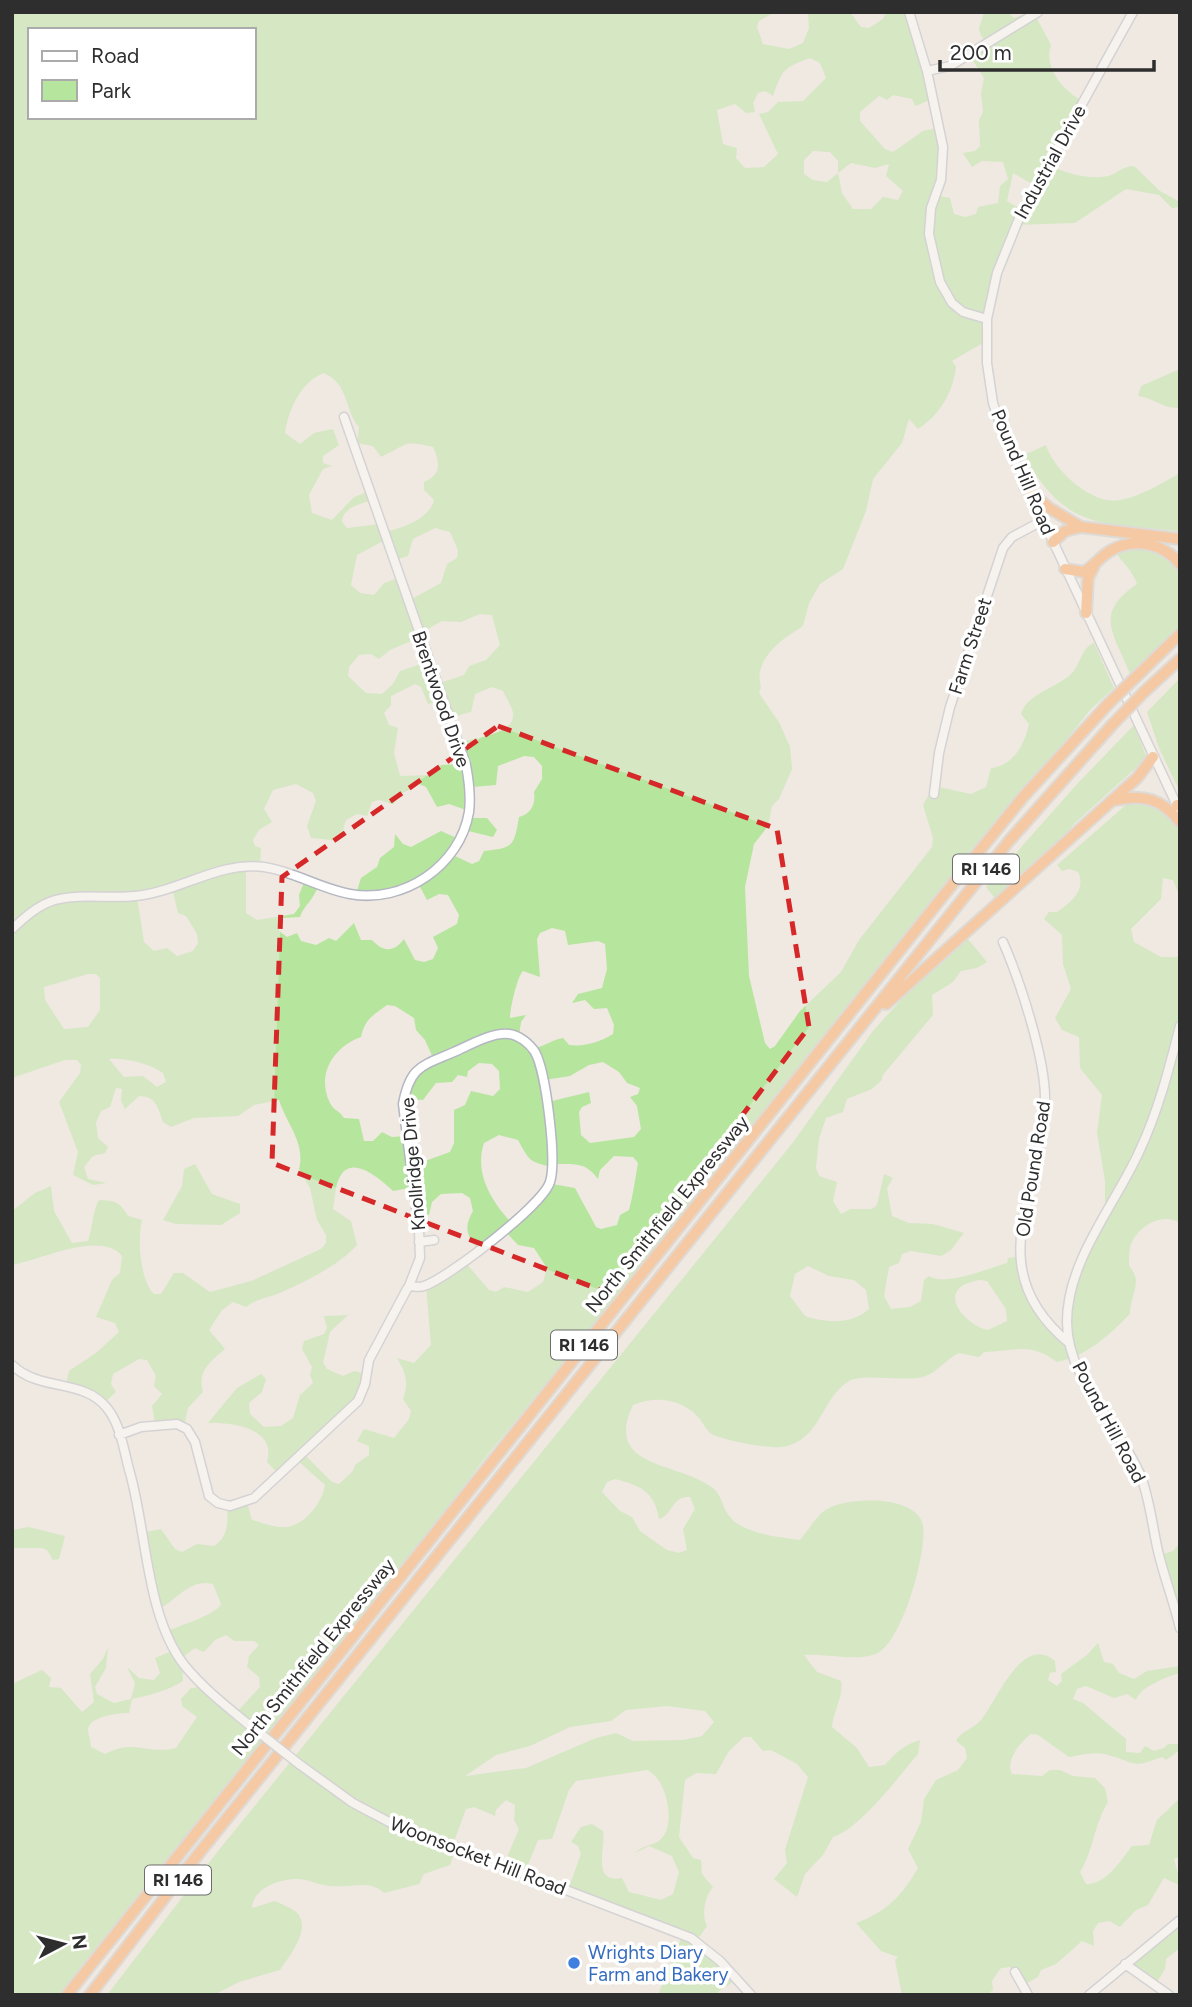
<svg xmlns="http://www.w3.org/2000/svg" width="1192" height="2007" viewBox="0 0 1192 2007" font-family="Figtree,sans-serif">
<rect width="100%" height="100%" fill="#efe9e1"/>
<path fill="#b6e59e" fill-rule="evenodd" d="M12,12h763l-16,9 -2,6 6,17 26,5 14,-6 6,-15 -1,-16h42l11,15 8,1 14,-9 3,-7h24l23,87 -18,7 -3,-7 -19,-4 -6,5 -8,-4 -19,16v9l25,28 8,3 30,-21 14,-3 3,17 -5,50 15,3 4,16 11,3 11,-3 2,-7 20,-4 2,-17 8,-7 -5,-17 -21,-1 -10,6 -9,-14 12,-2 5,-5 -1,-26 4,-8 -2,-19 3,-15 -14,-22 17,-11c-13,-20 -7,-14 -3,-33h24l6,6 16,-6 5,3 16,30c-8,23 13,47 32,56l-34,63c16,10 41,16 59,12 11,-3 14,-10 26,-10l26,25 20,11 -1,5 -7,1 -13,-13 -33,-6 -51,34 -59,2 -26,84 -2,31 -36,21 4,6c-3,25 -16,48 -38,62l-9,-10 -7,24 -29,36 -7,32 -23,58 -23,15 -11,19 -6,23c-18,12 -37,23 -43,45 -2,9 3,15 -1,22l21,31 10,23 2,22 -13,30 -7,7 -4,20 -14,18 -9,43 4,89 16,67 5,6 5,-3 25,-35 41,-39 18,-32 73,-93 1,-9 -10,-33 11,-19 37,8 15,-7 5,-19c22,-2 34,-24 38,-44l-8,-10c6,-21 37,-26 51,-41 10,-11 8,-24 22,-30l20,45 -23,21 -322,402 -284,347 -139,184 -280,353h-54v-311l30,-14 9,8 -2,9 12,1 21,24 12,-10 -4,-28 13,-15 5,-12 -2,21 -11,19 2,7 17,9 17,-4 4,-16 -8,-16 12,11 15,2 6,-7 -5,-15 17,-7 -7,-19c13,-6 51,-17 56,-28l-8,-20c-23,-6 -36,16 -54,25l-17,-76 19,-4 14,20 7,3 15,-8 17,2c15,-10 14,-24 13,-41l20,-2 5,17c11,3 28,10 39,6 16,-4 32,-25 34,-41l-28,-25 -18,15 -12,-13c10,-33 -33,-40 -59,-39l29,-35 24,-14 5,5 -4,13 -13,11 1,11 14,13 17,-1 12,-8 7,-23 13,-12 -3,-8 2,-8 -10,-18 2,-8 20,-7 3,-6 -3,-12 24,-1 -18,17 -7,31 4,6 16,7 11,-5 13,3 -7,25 -57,54 29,29 7,2 14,-13 2,-6 14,-10v-9l-12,-5 7,-12 30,9 15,-19 2,-8 -8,-12c6,-16 3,-26 -6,-41l17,5 17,-18 -5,-59 38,-25 25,29 7,2 8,-5 24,5 15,-10 4,-14 -13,-20 -16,-3 -13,-14 -28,18c-11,-15 -13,-22 -4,-38l-3,-13 -8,-5 -21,1 -9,8 -3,13 -10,1 -4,-29 -22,4c-13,-12 -44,-40 -55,-10 -3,8 -3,18 -5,28l18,12 6,24c-18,20 -50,36 -75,47 -13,6 -25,6 -36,15l-13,-5 -11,8 -13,20 16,19c-15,13 -28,22 -22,43l-15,16 -4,18 -29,-3 -3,-17 10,-12 -8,-8 2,-10 -9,-16 -8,-1 -26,15 -2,10 5,8 -13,12 -37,-19 3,-14 27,-18 23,-21 -4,-9 -19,-6 16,-37 8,-7 2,-17c-22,-26 -81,4 -110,9v-54l23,-18 16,-7 3,25 18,32 16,-2c5,-14 4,-29 11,-41 16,1 20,1 29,16l14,4c-5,19 -2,61 12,74h7l13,-21h9l27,19 41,-11 70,-32 5,-6v-8l-9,-15 -7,-32 -11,-19c7,-26 -13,-46 -20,-69l-25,5 -16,11 -44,2 -23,9 -8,-5c-5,-14 -7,-26 -24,-26l-14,13 -4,-8 1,-12 -6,-1 -6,19 -9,4 -5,12 2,15 10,9 -3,6 -12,3 -9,11 4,12 18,4 -13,2 -20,-10 5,-23 -19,-50 21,-29 1,-8 -4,-5h-12l-53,18zM30,30h224v87h-224zM810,58l10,5 6,15 -23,23 -25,1 -10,10 -9,2 19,40 -14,13 -19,1 -9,-10 1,-10 -14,-4 -6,-34 18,-6 11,9 9,-1 -2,-9 5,-10 7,-2 8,5c9,-26 10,-28 37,-38zM813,151l17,1 8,9v12l-11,9 -14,-2 -9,-6v-14zM851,163l24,5 14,-4 -3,12 17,15 -5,9 -15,-3 -12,12h-18l-11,-16 -4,-20zM1013,173l23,13 -14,24 -15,-9zM324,373c26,12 20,37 35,54l-2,16 16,3 8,11c28,-13 21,-17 52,-10 7,15 9,28 -9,35v8l10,10c-5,20 -33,28 -49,32l-5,-8 -33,4 -5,-6c1,-15 17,-17 29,-22l-4,-8 -13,5 -22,23 -20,-7 -3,-18 14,-26 9,-3 -9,-3v-7l16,-11 -6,-16 -19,4 -14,11 -15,-11c3,-22 16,-52 39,-60zM435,528l15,4 8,18 -1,8 -10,6 -6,19 -33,18 -10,-23 -14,5 -10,12 -14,-2 -9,-8 6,-30 28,-15 10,20 13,-4 5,-17zM480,614l12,1 8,30 -14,15 -17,6 -5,9 -24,8 -10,-22 -30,10 -7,13 -11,10 -16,-1 -18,-17 1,-9 10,-12 12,-1 8,5 11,-9 31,-13v-4l21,-12 19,1zM415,684l6,3 7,17 16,-4 9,17 18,-5 4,-18 17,-7 11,4c3,7 9,15 10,22 3,21 -38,25 -52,29l4,22 -26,1 -7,10 -32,1 -6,-23 4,-25 -9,-3 -5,-12 7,-8v-9zM524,756l10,1 8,9v13l-8,13c2,12 -3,22 -15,25 -5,29 -5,31 -35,34l-5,10 -7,3 -19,-9 6,-16 -18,-8 -30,16 -8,-3 -8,-10 -1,13 -14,11 -3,9 -16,11 -5,16 43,-3 19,-8 9,17 12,-6 9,1 11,20 -2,9 -24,13 5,11 -5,11 -9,3 -9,-2 -11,-21c-10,13 -20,14 -32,1h-11l-7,-17 -18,18 -7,-3 -13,7 -15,-4 -4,-8 -10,4 -8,-6 -1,-7 5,-6 17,-1c4,-12 13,-16 18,-31l-13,-6 -6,15 1,11 -6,8 -37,6 -11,-7v-45l14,-2 1,-18 -6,-2 -2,-6 6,-10 13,-8 -8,-13 9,-19 23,-6 17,9 3,8 -9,25 4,12 21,2 10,-7 4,-13 11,-6 10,2 5,-14 7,-2 14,4 9,-11 17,-9 7,3 11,20 12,-3 20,7 3,-24 24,-2 2,-19zM172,888l6,25 8,3 11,18 1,9 -5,8 -16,5 -10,-8 -13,3 -10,-9 -7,-45zM552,928l13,3 3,14 30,-4 7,3 2,25 -5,19 -24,6 -6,9 13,-3 9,9 13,-1 7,17 -1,9c-13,8 -28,13 -44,11l-6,-7c-9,1 -18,8 -28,10l-16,-12 2,-14 5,-7 -16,3c0,-9 7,-41 13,-47l17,6 -3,-38 3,-6zM88,974h8l4,4v32l-12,17 -24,2 -19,-29 -1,-13zM387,1005l8,1 19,12 2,12 9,10 9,20 -27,24v15l16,1 13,-17 16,-1 6,-7 9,2 1,-6 11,-8 13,1 7,7 1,18 -7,7 -22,-5 -6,14 -11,5v33l-4,9 -25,9 -13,1 -6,-26 -14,1 -10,-5 -9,9h-9l-5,-22 -15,-1c-4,-7 -11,-8 -14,-15 -14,-28 3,-56 31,-66 4,-19 13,-22 26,-32zM109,1059c18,-1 39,4 54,14l3,9 -9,5 -14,-11 -19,1zM603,1062l16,10 8,11 13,5 -2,6 -8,3 7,9 4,23 -7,8 -44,6 -9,-8 -2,-23 3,-5 9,-4 -2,-11 -41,10 -3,-22 25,-4 19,-11zM499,1135l19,5c11,20 11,22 34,27l3,-3c20,0 31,-2 43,15l2,-9 14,-14 19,1 5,6c-3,17 -5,32 -9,47l-9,5 -3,10 -16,4 -5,-2c-7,-14 -14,-25 -21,-39l-23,-4 -41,38c-20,-21 -37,-50 -27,-79zM226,1635l8,6h20l5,4 -10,11 -2,11 12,10 1,10 -24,26 -33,-26 -12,1 -10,11 1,7 15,11 -21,31c-30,7 -41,-10 -71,6l-14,-7c0,-5 -3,-13 -3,-18 2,-13 31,-16 41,-16l3,-14c18,-4 35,-8 51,-18l-1,-23 13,-10 9,4 11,-12z
M1180,369v39c-18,1 -25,-10 -42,-12l3,-10z
M1046,445c7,24 46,61 74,55 21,-4 41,-16 60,-27v66l-3,-8c-77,-8 -112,-1 -153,-76z
M1146,543l34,21v64l-50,46c-16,-41 -37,-60 7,-90 -5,-15 -15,-21 -23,-34z
M1180,678v114l-21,-44 -12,-36z
M1134,725l13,33 -72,65 -37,44 -40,35 -12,-15 92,-104z
M1127,804l38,3 15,19v71l-7,-17 -10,-2 -2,21 -30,30 3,13 27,15h16l3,-6v272c-18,-12 -45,4 -50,25 -1,5 -1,12 -1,18 15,16 1,28 1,48 -22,22 -43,42 -73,48 -27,-20 -42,-11 -73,-10l-5,5 -20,-4c-13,6 -22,20 -36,24 -20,5 -59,-4 -74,4 -28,17 -28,60 -67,66 -12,2 -62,-7 -72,-14 -5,-5 -8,-12 -13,-17 -17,-18 -42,-20 -64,-11 -30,63 44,57 77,81 13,8 11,21 20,31 14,17 49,20 70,23 8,-9 15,-22 24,-29 20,-15 95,-17 99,15 4,27 -22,123 -50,129 -21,6 -47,-2 -69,0l13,17 24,9c3,14 -8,31 -9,46l25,21 12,19 16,-2c11,-13 19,-20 35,-25l-2,14c-20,23 -57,74 -85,83l-10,18 -18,19 -8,23 -23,-18 13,-16 -2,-13 23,-73 -11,-13 -26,-14 -8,1 -12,-14h-7l-15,14 -13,23 -20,-1 -11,7 -6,57 14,21 8,2 1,14 11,13c-8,9 -12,28 -6,39l-10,14 40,39 -23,16h-56l25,-61 -115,-44 13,-36 -3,-8 -7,-4 10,-15 11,-3 11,7c3,16 -12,53 19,47l7,14 32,8 12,-6 6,-22 -7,-16 -23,-10 -14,7c7,-8 18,-7 25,-13 17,-14 7,-62 -13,-70l-71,11 -7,9 -17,49 -14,1 -13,32 -21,-8 15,-35 -5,-9 1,-15 -9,-5 -10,10 -1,6 -21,-9 -8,2 -13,35 3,4 -6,17 -26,9 -5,10 -35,9c-14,-14 -34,-5 -52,-7 -11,0 -21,-6 -33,-7 -17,-1 -46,8 -47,29l23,-7c7,3 16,7 21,11 17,15 -7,45 -16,58l-41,12 -25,13h-107l111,-144 573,-706 82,-114 45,-50 49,-43 20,24 -10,6 -16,3 -8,11 -21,13 1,20 -51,61v4l-10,9 -25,10 -4,13 -17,6 -7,21 -3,29 3,8 18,6 -4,19 8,13 10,-5h21l5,-4 7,-31 9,4 -6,10 5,28 17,7 24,1 31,9 -13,17 -10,6 -30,-5 -9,3 -3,9 -10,4 -5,29 7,13 19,-2 11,-6 3,-21 5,-4c16,11 60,-8 78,-13l1,-5 14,-2 11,44 33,39 5,-43 29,-72 5,-20v-23l-8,-48 5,-38 -22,-27 -1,-31 -17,-7 -7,-12 16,-29 -8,-25 -1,-29 -18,-16 5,-7h8c13,-9 30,-22 21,-40l-9,-3 -7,2 -5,-6zM808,1266l21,10 25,4 12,10 3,19c-17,16 -44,14 -64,7l-15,-20 5,-22zM978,1280l9,1 19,28 1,12 -19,9c-15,-2 -47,-29 -26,-44 4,-3 11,-4 16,-6zM615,1479c26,6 40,14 44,40 15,-5 12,-23 31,-22l5,12 -12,20 4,21 -8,3 -12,-3 -27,-19 -8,-14 -12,-6 -18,-19 5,-10zM667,1706l38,5 9,11 -12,14 -19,4 -50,1 -17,-8 -20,5 -70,30 -61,8 31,-21 34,-9 40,-19 41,-6 15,-11z
M470,818h17l10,12 -4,7 -29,-7z
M195,1164l17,30 28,10v9l-19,12 -45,-1 -13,-4 19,-34 2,-17z
M29,1527l36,9 -6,23 -6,1 -6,-10 -5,-2h-30v-18z
M1180,1543v70l-22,-57 15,-5z
M1098,1643l6,19 9,2 6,9 15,6 13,-8 33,-5v7c-14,4 -40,14 -44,27l-9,-6 -13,4 -28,-12 -9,3 -4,10 10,4 43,36v13l14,1 5,-7 9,5 10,-3 4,-4h12v6l-14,10 -4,-3c-33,12 -24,6 -54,-2 -13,-4 -26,0 -39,2l-31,-22 -7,-1c-11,8 -26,27 -19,40l30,2 8,-6h10l13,6 22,2 10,10 3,14c-14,22 -14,48 -28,70l6,12c20,1 35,-24 46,-38l17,-1 8,-25 23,-22v59l-6,2 6,23 -3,2 -13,-6 -16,27 -12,5 -16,17 -11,-6 -11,2 -5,8 1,15 -12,-5 -26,23 -15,6 -3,7 -14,8 -14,-18 -9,1 -9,13 1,9 -6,5h-85l-7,-35 3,-3 -17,-6 -25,-28c30,-11 46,-27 62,-55l-10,-19 13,-27 3,-23 12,-19 22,-10 9,-12 -2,-10 -9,-7c5,-10 17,-12 25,-21 16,-19 41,-87 74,-59l1,11 -6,1 -2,7 9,6 5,-5 -1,-7 26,-19z
M1180,1920v28l-14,11 -1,10 -10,16 -28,-20z"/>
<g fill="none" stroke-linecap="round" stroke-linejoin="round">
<defs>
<path id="minor" d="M909,12l18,59 16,76 -2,33 -10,28 -2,26 11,48 12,21 11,9 24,7
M1133,12l-113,204 -23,57 -10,46v44l6,40 12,36 175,373
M927,71l23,-5 88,-54
M934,794l5,-41 11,-46 53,-159 9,-11 30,-16
M12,929c13,-12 26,-24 43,-29 26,-7 54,-1 80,-4 44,-4 84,-35 129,-29 29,4 57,22 86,27 53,10 110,-28 119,-82 2,-16 0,-31 -3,-47l-122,-348
M1003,942c17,39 43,118 42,159 -3,91 -67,167 24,242
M1180,1026c-11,43 -22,86 -41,126 -24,53 -72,109 -72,170 0,57 51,102 73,152 10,25 12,51 18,77 6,26 16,51 22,77
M419,1242l15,-2
M12,1365c28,27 71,13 95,43 14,17 17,44 23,65 17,60 16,144 55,193 18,22 41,40 63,58
M119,1435l22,-8 36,-3 10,5 8,13 14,54 9,7 12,3 24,-8 104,-97 7,-17 4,-24 38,-71 2,-3 11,-28 -1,-28 -16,-126c7,-38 19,-38 51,-52 16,-7 38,-20 55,-18 10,1 21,10 26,18 11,20 22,108 15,130 -7,23 -102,96 -126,104 -5,2 -10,0 -15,0
M299,1764l54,39 36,19 302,116 29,23 31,34
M1125,1964l44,31
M1015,1972l13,23
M1089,1995l91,-75"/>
<path id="highway" d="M1025,487l24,21 32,19 99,12
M1053,542l12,-11 16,-4
M1065,569l19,3c10,-6 16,-15 26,-21 24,-14 53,-8 70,13
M1086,613l2,-35 6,-12
M1140,673l40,-39
M1144,692l36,-33
M1116,800c28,-6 46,-1 64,22
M1177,805l3,1
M886,1004l251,-226 16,-21
M67,1995l876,-1099 80,-99 86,-94
M90,1995l98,-128 821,-1026 103,-116"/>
</defs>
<use href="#minor" stroke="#b4b7c1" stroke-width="11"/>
<use href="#highway" stroke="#c9c9c9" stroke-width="14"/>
<use href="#minor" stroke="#fff" stroke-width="8"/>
<use href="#highway" stroke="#ffa35c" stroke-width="10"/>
<defs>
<path id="minor-bridge" d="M248,1724l51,40"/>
<path id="highway-bridge" d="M1109,703l31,-30
M1112,725l32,-33"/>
</defs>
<use href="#minor-bridge" stroke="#b4b7c1" stroke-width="11" stroke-linecap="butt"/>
<use href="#highway-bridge" stroke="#c9c9c9" stroke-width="14" stroke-linecap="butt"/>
<use href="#minor-bridge" stroke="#fff" stroke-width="8"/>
<use href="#highway-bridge" stroke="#ffa35c" stroke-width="10"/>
</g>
<path d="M0 0H1192V2007H0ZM498,726l279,103 32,198 -201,266 -336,-130 10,-286z" fill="#efe9e1" fill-opacity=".55" fill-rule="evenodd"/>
<path fill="none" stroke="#d62828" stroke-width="5" stroke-dasharray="14 9" stroke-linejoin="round" d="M498,726l279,103 32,198 -201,266 -336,-130 10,-286z"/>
<circle fill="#3f7fe0" stroke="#fff" stroke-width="2.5" cx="574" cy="1963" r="7"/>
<g text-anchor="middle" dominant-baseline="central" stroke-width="7" stroke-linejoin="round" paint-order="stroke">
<g fill="#fff" stroke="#6d6d6d" stroke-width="2">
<rect x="953" y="854.5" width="66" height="29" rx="5"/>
<rect x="551" y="1330.5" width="66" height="29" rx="5"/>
<rect x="145" y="1865.5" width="66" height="29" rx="5"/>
</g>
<g font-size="18" font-weight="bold" fill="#2e2e2e">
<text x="986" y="869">RI 146</text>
<text x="584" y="1345">RI 146</text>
<text x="178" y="1880">RI 146</text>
</g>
<g font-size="19" fill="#2e2e2e" stroke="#fff">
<text transform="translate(1050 162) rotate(-61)">Industrial Drive</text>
<text transform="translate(1023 472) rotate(67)">Pound Hill Road</text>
<text transform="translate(970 646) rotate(-72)">Farm Street</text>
<text transform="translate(441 699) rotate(71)">Brentwood Drive</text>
<text transform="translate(413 1164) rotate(-95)">Knollridge Drive</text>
<text transform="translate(1033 1169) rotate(-81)">Old Pound Road</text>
<text transform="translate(667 1214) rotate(-51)">North Smithfield Expressway</text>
<text transform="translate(1109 1422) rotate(62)">Pound Hill Road</text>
<text transform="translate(313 1657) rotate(-51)">North Smithfield Expressway</text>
<text transform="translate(478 1856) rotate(21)">Woonsocket Hill Road</text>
</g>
<g font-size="19" fill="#366cbe" stroke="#fff" text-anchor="start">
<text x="588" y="1952">Wrights Diary<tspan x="588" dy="22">Farm and Bakery</tspan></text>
</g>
</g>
<rect width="1192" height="2007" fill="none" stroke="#2e2e2e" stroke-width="28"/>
<rect x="28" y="28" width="228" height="91" fill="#ffffff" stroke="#ababab" stroke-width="2"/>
<rect x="42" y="51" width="35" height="10" fill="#ffffff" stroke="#ababab" stroke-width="2"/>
<text x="91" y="63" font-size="21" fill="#2e2e2e">Road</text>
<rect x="42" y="80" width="35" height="21" fill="#b6e59e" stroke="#ababab" stroke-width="2"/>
<text x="91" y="98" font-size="21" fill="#2e2e2e">Park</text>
<g transform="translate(63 1944) rotate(83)" stroke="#ffffff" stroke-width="5" paint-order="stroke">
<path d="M0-5L12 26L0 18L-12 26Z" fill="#2e2e2e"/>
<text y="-10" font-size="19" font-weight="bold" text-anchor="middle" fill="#2e2e2e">N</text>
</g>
<path d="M940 60v10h214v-10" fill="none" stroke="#2e2e2e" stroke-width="3.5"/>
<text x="950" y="60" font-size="21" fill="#2e2e2e" stroke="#ffffff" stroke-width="5" paint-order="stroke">200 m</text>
</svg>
